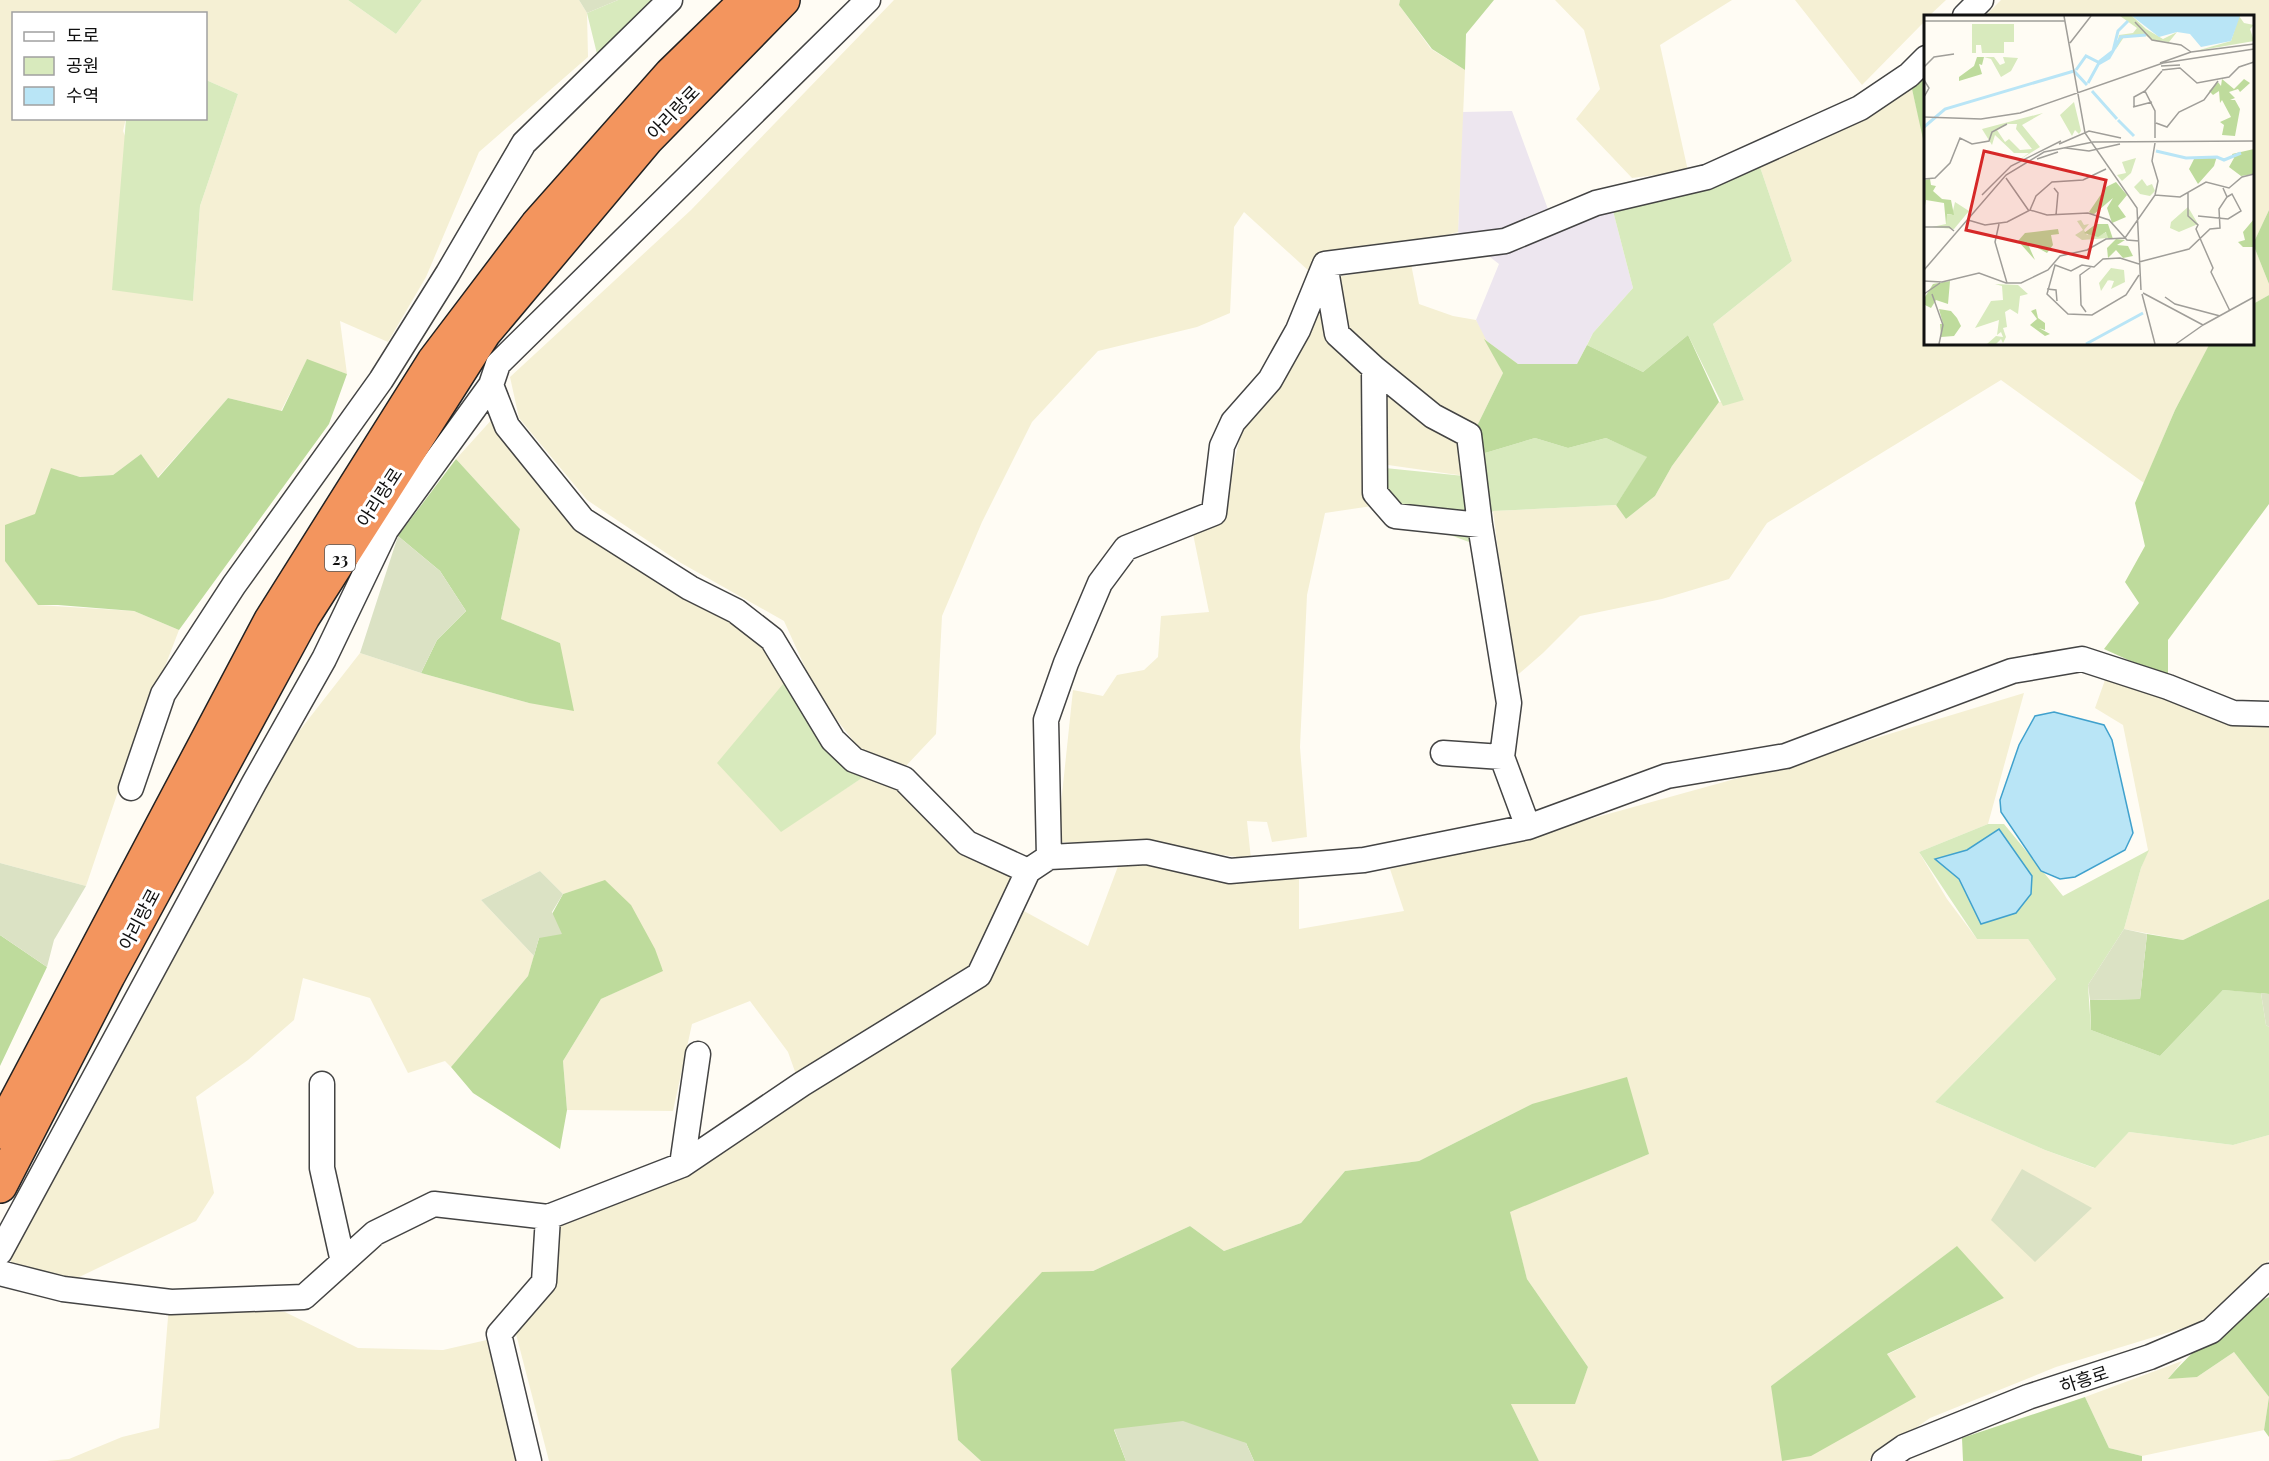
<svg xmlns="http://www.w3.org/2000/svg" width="2269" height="1461" viewBox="0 0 2269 1461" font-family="'Playfair Display','Noto Sans KR',serif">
<rect width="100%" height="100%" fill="#fffcf4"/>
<path fill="#ede6ef" d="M1512,111l37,101 63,-5 21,81 -40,45 -16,31h-59l-34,-25 -8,-19 23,-56 -41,-32 4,-120z"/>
<path fill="#f5f0d4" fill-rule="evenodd" d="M0,0h348l48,34 26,-34h157l8,13 1,44 -109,95 -53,125 -38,65 -48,-21 7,53 -40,-14 -26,51 -53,-13 -71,80 -16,-24 -28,21 -33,2 -29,-8 -13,136 96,6 45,19 -53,138 -40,118 -86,-23zM14,14h192v66l32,14 -38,112 -7,95 -70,-170 3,-13h-112z
M894,0h506l-1,5 32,44 34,21 -7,162 -148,40 -66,-60 -10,15 -4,86 -33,14 -99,24 -66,71 -50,100 -40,94 -6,118 -32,34 -45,-20 -41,-52 -34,-75 -103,-58 -94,-63 -68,-82 -9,-41 181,-167z
M1555,0h177l-72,45 28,126 -56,7 -56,-59 24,-30 -16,-59z
M1795,0h151l-17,16h-3l-1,5 -63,64z
M2001,0h268v210l-16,34 16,40v11l-16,9 -1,-288h-263l-2,-2z
M1912,89l14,59v196h284l-35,66 -31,73 -143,-103 -234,143 -38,56 -67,20 -82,17 -37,37 -29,25 -21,-167 123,-6 10,14 29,-23 17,-30 47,-64 25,-2 -31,-76 79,-63 -32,-94z
M1411,264l8,40 34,12 23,4 27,53 -26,53 8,27 -20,23 -84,-12 -1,-100 -36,-34 -7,-53z
M1319,292l48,79 5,135 -47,7 -18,82 -7,152 7,90 -35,5 -5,-20 -20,-1 4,38 -63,-9 -61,-6 -70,-2 16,-152 30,6 14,-21 27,-5 14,-13 3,-41 48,-4 -17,-83 31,-13 20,-94z
M495,416l96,118 142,82 38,34 17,28 -8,153 85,-55 26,5 124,94 -39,91 -178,114 -10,-28 -38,-51 -58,23 -19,87 -106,-1 -4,-49 38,-62 62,-29 -58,-89 -42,13 -23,-23 -59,29 53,56 -6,20 -77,91 -6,-6 -37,12 -38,-75 -67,-20 -9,42 -46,40 -52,37 18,96 -18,28 -123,59 -63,-15 3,-15 266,-493 81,-104 61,20 108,30 31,-60 -59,-24 19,-90 -64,-70z
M2105,680l164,45v174l-86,41 -59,-11 17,-61 7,-18 -25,-125 -28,-17z
M2024,693l-36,131 -69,28 28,47 30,40h51l28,40 -121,123 110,48 49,18 35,-36 104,13 36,-10v125l-53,58 -160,49 -126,51 -62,43h-329l-28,-57h63l14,-37 -61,-88 -18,-67 140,-58 -117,-50 -113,57 -74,10 -44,52 -77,28 -34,-25 -97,45 -51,2 -84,167 23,21h-432l-33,-127 37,-53 5,-56 123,-48 304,-194 39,-72 64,35 32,-85 39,2 58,18 82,-8v56l105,-18 -14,-42 124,-29 293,-81zM1956,1247l48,51 -118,57 -115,31z
M169,1305l116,7 73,36 85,2 48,-11 29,122h-473l22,-2 53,-22 37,-9z
M2234,1352l35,45 -5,33 -122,26 -33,-8 -24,-51 97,-36 -13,17 28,-1z"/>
<path fill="#d8eabd" d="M348,0h74l-26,34z
M618,0h46l-65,62 -12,-49z
M206,80l32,14 -38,112 -7,95 -81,-11 14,-171 80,-1z
M1760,167l32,94 -79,63 31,76 -21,6 -35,-71 -45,37 -56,-27 6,-12 40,-45 -21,-81z
M1535,438l33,10 38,-10 42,19 -32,48 -123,6 -24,31 -97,-36 3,-39 89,9 21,-23z
M788,678l30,63 47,35 -84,56 -64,-69z
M1988,824h16l59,72 86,-46 -8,18 -17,61 -36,56 3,45 69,26 63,-66 38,3 5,32 3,2v108l-36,10 -104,-13 -34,36 -50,-18 -110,-48 121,-123 -28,-40h-51l-58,-87z"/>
<path fill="#bedb9c" d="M1400,0h94l-28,34 -1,36 -33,-21 -33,-44z
M1925,76v72l-13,-59z
M2269,210v74l-16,-40z
M2269,295v209l-101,136v38l-64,-29 35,-46 -14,-21 20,-36 -10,-43 40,-93 34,-65 43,-1 1,-40z
M1688,335l31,67 -47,64 -17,30 -29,23 -10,-14 31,-48 -41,-19 -38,10 -33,-10 -50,15 -8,-27 26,-53 -19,-34 34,25h59l10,-19 56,27z
M307,359l40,15 -18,50 -150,206 -45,-19 -76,-6h-20l-33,-44v-36l30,-11 16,-46 29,9 33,-2 28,-21 17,24 70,-80 54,13z
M456,459l64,70 -19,90 59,24 14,68 -45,-8 -108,-30 16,-33 29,-29 -26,-40 -42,-35z
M605,880l26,25 24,44 8,22 -62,28 -38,62 4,49 -7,39 -87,-56 -22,-26 77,-91 11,-38 24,-44z
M2269,899v95l-46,-4 -63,66 -69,-26 -1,-30 50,-1 7,-65 36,6z
M0,935l47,32 -47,99z
M1627,1077l22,77 -139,58 17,67 61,88 -13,37h-64l28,57h-285l-8,-18 -132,-13 12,31h-145l-23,-21 -7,-71 91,-97 51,-1 97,-45 34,25 77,-28 44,-52 74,-10 113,-57z
M1957,1246l47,52 -117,56 29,43 -105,59 -29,5 -11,-75z
M2269,1297v140l-5,-7 5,-33 -35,-45 -37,25 -29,2c21,-26 71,-69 101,-82z
M2085,1397l24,51 33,8v5h-179l-1,-23z"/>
<path fill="#dbe2c4" d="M579,0h39l-31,13z
M398,536l42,35 26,40 -29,29 -16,33 -61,-20z
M0,863l86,23 -32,54 -7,27 -47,-32z
M540,871l23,23 -11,18 10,22 -23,4 -5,18 -53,-56z
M2124,929l23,5 -7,65 -50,1 -2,-15z
M2261,993l8,1v33l-3,-2z
M2022,1169l70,39 -57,54 -44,-42z
M1183,1421l63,22 8,18h-128l-12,-32z"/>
<path fill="#b9e5f6" stroke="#40a1cd" stroke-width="1.5" d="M2054,712l50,13 8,15 21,93 -8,17 -50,27 -15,2 -19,-8 -40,-59 -1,-12 19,-55 16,-29z
M1999,829l33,47 -1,18 -15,19 -35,11 -22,-45 -24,-20 32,-9z"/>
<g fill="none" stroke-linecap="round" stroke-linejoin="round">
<defs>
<path id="minor" d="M1965,16l16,-16
M1325,264l12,70 37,34 1,125 20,23 85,9
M1374,368l59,48 36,19 11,90 29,178 -7,54 26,70
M491,385l16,41 76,94 107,68 46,23 36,28 61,101 21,20 50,19 63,64 61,28
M1443,753l59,4
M131,788l32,-94 71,-109 147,-205 67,-107 76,-130 146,-143
M1049,857l-3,-137 20,-57 34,-80 26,-35 88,-35 8,-67 11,-24 37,-42 28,-50 27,-66 180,-23 91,-38 111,-26 153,-69 49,-33 17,-17
M322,1084v84l21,94
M682,1165l16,-111
M0,1252l254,-469 70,-124 62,-129 105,-145 7,-21 370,-364
M0,1273l63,16 108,13 133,-5 71,-64 59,-29 114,13 134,-52 120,-81 177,-109 49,-104 21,-14 98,-5 83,19 134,-11 164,-33 139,-51 119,-20 226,-85 70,-12 86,28 65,26 36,1
M529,1461l-30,-127 45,-52 4,-65
M1884,1461l20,-14 124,-50 122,-40 61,-26 58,-55"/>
<path id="highway" d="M0,1132l271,-512 163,-259 103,-136 134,-151 76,-74
M0,1186l108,-210 195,-359 181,-284 163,-194 136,-139"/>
</defs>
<use href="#minor" stroke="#444" stroke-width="27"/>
<use href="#highway" stroke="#222" stroke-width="36"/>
<use href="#minor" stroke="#fff" stroke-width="24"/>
<use href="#highway" stroke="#f3955e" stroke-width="33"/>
</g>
<g text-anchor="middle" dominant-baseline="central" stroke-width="6" stroke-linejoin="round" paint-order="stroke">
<rect fill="#fff" stroke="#585858" stroke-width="1.5" x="325" y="545" width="30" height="26" rx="4.5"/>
<g font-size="16" font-weight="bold" fill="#111">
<text x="340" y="558">23</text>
</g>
<g font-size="18" fill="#111" stroke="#fff">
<text transform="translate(673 112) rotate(-46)">아리랑로</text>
<text transform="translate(379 497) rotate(-57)">아리랑로</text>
<text transform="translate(139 919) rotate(-62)">아리랑로</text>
<text transform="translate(2084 1379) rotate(-18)">하흥로</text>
</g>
</g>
<g transform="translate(1924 15)">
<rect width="330" height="330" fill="#fffcf4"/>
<path d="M196,1h12l14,13 17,10 14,-7 -8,10 -15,-1 -9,-6 -21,2 -8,12 3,-14 14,-2 4,-5zM315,1l5,7 10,2 -4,4 4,12 -58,10 35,-10zM48,9h42v18h-10v11h-22l-1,-8h-5v8h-4zM60,42h10l6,8 5,-2 -2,-6 15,1 -7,13 -10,6 -10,-18zM150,87l7,29 -2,3 -4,-4 -3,6 -12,-21zM119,98l-21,12 18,22 -24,15 13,-9h-15l-19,-18 -3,10 -10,-16zM83,109h10l-1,5 16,20 -12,1 -11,-11 -4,3 -8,-12zM212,143l-5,15 -9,8 -5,-6 9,-2 -4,-11zM218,164l5,7 5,-2 3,7 -5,5 -10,-2 -6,-7zM31,187l14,9 -15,18 -22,-2 14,-3v-10l6,1zM264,192l10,17 -19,8 -9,-4 1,-6zM157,205l3,5 5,-1 -5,6 3,5 5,-3 6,4 9,-4 1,6 -26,2 -7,-5 8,-5 -6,-9zM187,253l13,2 1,12 -14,7 3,-8 -6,-1 2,-3 -9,14 -2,-8zM71,269l23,1 10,9 -8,2 -2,18 -8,-5 -5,3 2,15 -4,1 3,9 -3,6 -2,-4 -5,5h-9l9,-8 7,1 -2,-5 -4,3 2,-15 -24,8 16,-27 12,-1 -1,-14z" fill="#d8eabd" fill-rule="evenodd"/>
<path d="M53,42h7l-2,8 -3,-1 3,10 -23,7v-4l15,-11zM298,64l12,10 10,-10 6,4 -10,9 -2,-3 -9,3 6,6 -5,2h5l5,9 -5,27 -13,-1 2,-10 -4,-3 11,-5 -9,-17 -2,3 -1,-12 -6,4 -4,-4 9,-9 3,4zM330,134v25l-13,2 -12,-9 5,-9 -2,-4zM293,141l-3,10 -16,18 -9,-15 5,-10zM6,164l1,6 5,1 -3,5 9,8 9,1 3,15 -7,-1 -1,10 -2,-21 -18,-3 -2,11v-31zM192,167l11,13 -9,11 8,11 -14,6 -5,-15 6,-10 -20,17 -4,-3 17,-25zM330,204v28h-11l-5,-5 7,-2 -2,-8zM172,209h12l5,15 -5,-1 -2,-6 -8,5 -14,-4zM134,214l1,5 -8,1 2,10 -6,8 -20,-11 8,18 -17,-19 7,-8zM192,224l9,1 -8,5 11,1 5,10 -10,2 -7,-8 -8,8 -1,-10zM26,266l-2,23 -12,-4 -5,8 -6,-3v-8l8,-13zM15,294l12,2 6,7 4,8 -7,10 -13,1 -1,-13h3zM112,294l2,9 7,5v7l-6,-2 11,6 -5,2 -15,-11 7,-6 -6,-8z" fill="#bedb9c"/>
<path d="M208,1h108l-9,25 -30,6 -11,-13 -13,-2 -18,5z" fill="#b9e5f6"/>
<path fill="none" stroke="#b9e5f6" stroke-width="3" d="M152,55l10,-14 14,7 9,-5 12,-21 25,-2M164,68l12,-22 13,-10 5,-20 10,-10M168,76l25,28M194,105l16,16M0,112l21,-18 129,-38 13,14M232,136l30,7 31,-1 7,3 17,-7M162,329l57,-31"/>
<path fill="none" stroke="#a09e99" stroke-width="1.5" d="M140,1l21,117 52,75 4,82M0,6h141M211,7l17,18 29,5 10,7M146,28l21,-27M236,48l31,-11 63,-8M237,51l19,-1M0,52l10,-10 20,-3M238,55l18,-2 17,15 32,-6 10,-10 15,-5M0,65l5,8 -5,9M210,91v-9l11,-6M209,92l19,-5M0,102l57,2 39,-6 143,-50 91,-14M232,108l11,4 12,-15 25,-12 14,-19M231,123v-27l-10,-20 17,-20M135,129l30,-13 32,7M142,133l23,3 31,-7M113,144l21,-7M82,163l23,33M0,164l11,-1 15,-15 10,-25 12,6 17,-3 3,-9 15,-8M130,173l4,5 -2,22M264,178v23l10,9 -2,4 17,39 -2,4 19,39M58,180l29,-29 50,-25M231,180l3,-14 -6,-20 3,-18M106,195l6,-14 16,-14 31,-2 23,-11M274,201l30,3 13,-8 -9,-17 -5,3M44,205l17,5 22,-3 23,-12 17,5 41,-2 21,7 18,20 12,1M75,209l-4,18 12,41M0,212h25l5,4M215,247l50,-13 21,-20 10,-1 -1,-19 8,-12 -4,-9M0,255l82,-95 38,-23 49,-10 161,-1M215,260l-13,20 -34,20 -24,-1 -21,-20 8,-29 16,6 11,-6 12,2 9,-8 17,-1 19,6M0,266l18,1 37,-9 27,10h15l27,-13 12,-14 27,-6 19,-11 19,-1 30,-43 25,2 26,-15 23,6 13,-11 12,-3M123,274l9,1 1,11M219,278l60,32M0,279l16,-11M8,279l11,31 -4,19M218,279l13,50M241,282l10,7 45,12M162,297l-5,-7 -1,-30 11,-8M279,310l51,-28M252,329l27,-19"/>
<path fill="#d62828" fill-opacity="0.15" stroke="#d62828" stroke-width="3" d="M60,136l122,29 -18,78 -122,-28z"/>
<rect width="330" height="330" fill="none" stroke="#111" stroke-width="3"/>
</g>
<rect x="12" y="12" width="195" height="108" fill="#ffffff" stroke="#a0a0a0" stroke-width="1.5"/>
<rect x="24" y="32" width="30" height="9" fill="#ffffff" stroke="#a0a0a0" stroke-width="1.5"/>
<text x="66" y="42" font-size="18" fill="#111111">도로</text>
<rect x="24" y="57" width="30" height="18" fill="#d8eabd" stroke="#a0a0a0" stroke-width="1.5"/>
<text x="66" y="72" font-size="18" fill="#111111">공원</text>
<rect x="24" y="87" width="30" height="18" fill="#b9e5f6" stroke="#a0a0a0" stroke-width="1.5"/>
<text x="66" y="102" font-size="18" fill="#111111">수역</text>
</svg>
